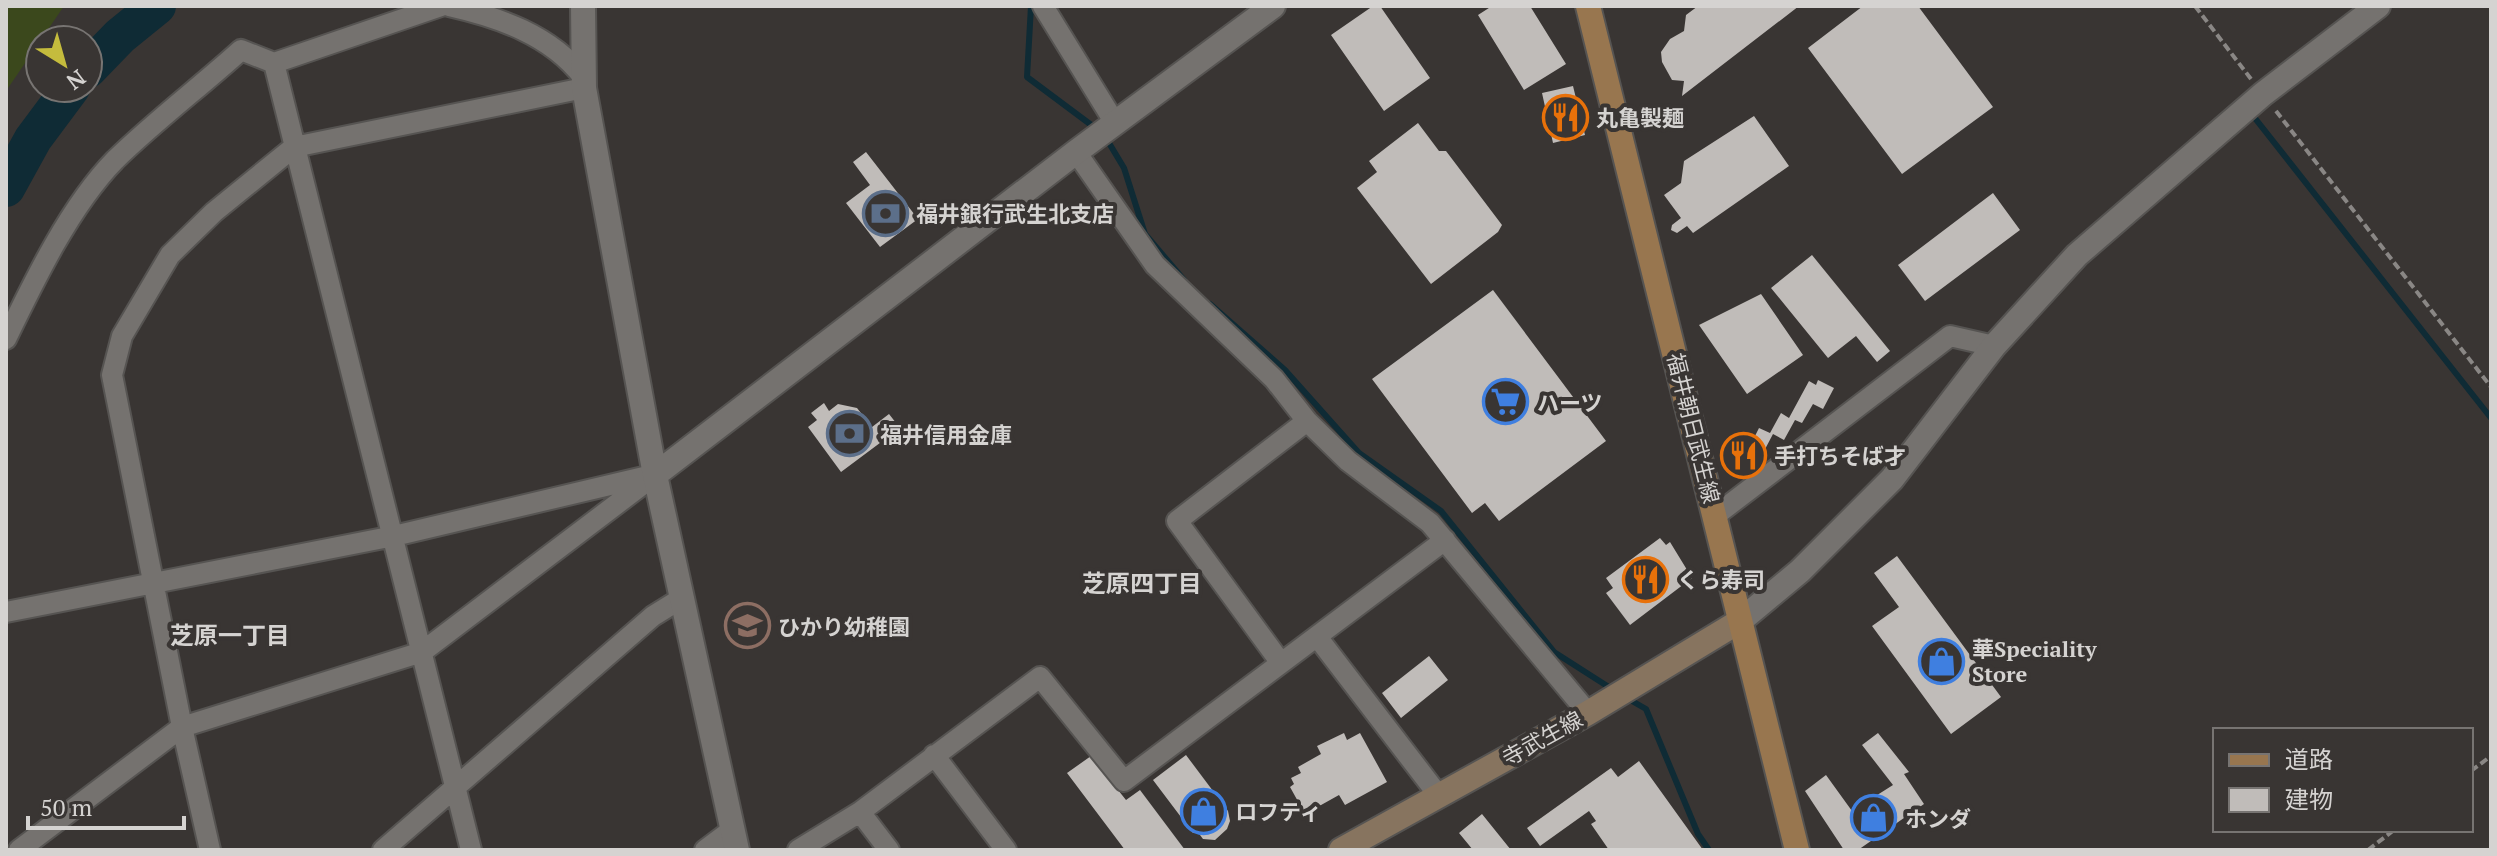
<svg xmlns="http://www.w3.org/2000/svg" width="2497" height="856" viewBox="0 0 2497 856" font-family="'PT Serif','Noto Sans JP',serif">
<rect width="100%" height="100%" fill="#393533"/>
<path fill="#3b481c" d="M6,6h58l-58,85z"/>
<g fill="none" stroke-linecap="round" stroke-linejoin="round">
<path stroke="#0f2b35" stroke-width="6" d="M1031,6l-4,71 71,53
M2248,119l6,-2 237,301
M1106,138l18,30 21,66 39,46
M1210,304l75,66 74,83 82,58 113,141 61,39
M1625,697l21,12 52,125 11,16"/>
<path stroke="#0f2b35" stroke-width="38" d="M88,69l32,-33 37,-30
M6,188l27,-49 38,-51"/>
</g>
<path fill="#c0bcb9" d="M1373,6h7l50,72 -46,33 -53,-76z
M1492,6h38l36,58 -42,26 -46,-75z
M1698,6h101l-117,90 2,-15 -12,-1 -10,-18 -1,-10 9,-13 14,-8 2,-16z
M1863,6h55l75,101 -91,67 -94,-126z
M1573,86l12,49 -32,8 -11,-50z
M1754,116l35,50 -96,67 -6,-7 -10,7 -6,-3 1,-5 9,-7 -17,-23 17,-12 3,-22z
M1418,123l21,28h7l56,74 -4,7 -67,52 -74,-96 20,-16 -8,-11z
M866,152l52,67 -38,28 -34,-44 24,-18 -17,-23z
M1993,193l27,37 -95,71 -27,-36z
M1812,255l78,96 -13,11 -21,-26 -28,22 -57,-70z
M1493,290l113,151 -107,80 -14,-18 -13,10 -100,-134z
M1761,294l42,61 -56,39 -48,-69z
M1818,380l16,8 -11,21 -10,-5 -11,19 -7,-3 -11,20 -11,-6 -10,19 -9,-4 -10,19 -13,-6 10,-18 8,4 10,-20 11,5 11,-20 8,5 20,-37 7,4z
M824,403l5,8 9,-7 19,4 15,19 17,-13 11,14 -59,44 -33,-45 9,-7 -6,-7z
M1660,538l6,7 4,-3 22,36 -62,47 -24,-32 7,-5 -7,-10z
M1897,556l104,141 -50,37 -79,-108 27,-19 -25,-34z
M1429,656l19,24 -47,38 -19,-25z
M1344,733l3,7 13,-7 27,49 -42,23 -6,-10 -34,19 -15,-27 4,-3 -3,-6 10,-5 -3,-6 23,-13 -4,-8z
M1878,733l31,39 -5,2 20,30 -66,46h-14l-39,-59 21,-16 26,36 41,-26 -31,-40z
M1186,755l42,56 2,10 -3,8 -12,11 -12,-1 -6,-8 -4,2 -40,-53z
M1091,756l35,44 14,-10 45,60h-60l-58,-77z
M1639,761l64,89h-94l-18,-26 5,-3 -7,-10 -49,35 -13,-18 84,-60 7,9z
M1482,814l29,36h-38l-14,-17z"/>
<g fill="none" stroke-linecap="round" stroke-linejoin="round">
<defs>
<path id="minor" d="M449,6c49,11 102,29 134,71
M1043,6l72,117
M274,63l197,787
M1076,152l79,113 119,114 33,42 41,40 82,62 158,190
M6,339c28,-58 64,-133 109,-179 40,-39 85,-73 126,-110l33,13 167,-57
M1716,515l234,-179 44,10
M6,612l388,-76 254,-60
M1318,638l121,158
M1281,663l-104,-142 130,-100
M934,755l72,95
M860,812l29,38
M19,850l163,-123 240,-75 233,-177
M210,850l-28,-123 -70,-352 10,-39 48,-81 44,-43 80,-65 290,-59
M383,850l270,-234 29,-18
M705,850l28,-21
M798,850l62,-38 180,-135 84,104 321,-241"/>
<path id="tertiary" d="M583,6l1,82 71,387 82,375
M655,475l421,-323 197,-146
M1740,621l60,-50 92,-92 102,-133 83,-91 186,-161 115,-88"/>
<path id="secondary" d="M1341,850l247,-137 152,-92"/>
<path id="primary" d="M1588,6l209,844"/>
</defs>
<use href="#minor" stroke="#565452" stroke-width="24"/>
<use href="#tertiary" stroke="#565452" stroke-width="28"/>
<use href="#secondary" stroke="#565452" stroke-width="28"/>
<use href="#primary" stroke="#565452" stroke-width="28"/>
<path stroke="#8a8785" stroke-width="4" stroke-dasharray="8 4" stroke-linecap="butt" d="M2195,6l56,73
M2276,111l215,276
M2471,771l20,-15
M2368,850l26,-20"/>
<use href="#minor" stroke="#75726f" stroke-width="20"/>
<use href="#tertiary" stroke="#75726f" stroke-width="24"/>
<use href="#secondary" stroke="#87745f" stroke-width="24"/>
<use href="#primary" stroke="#98764f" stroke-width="24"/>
</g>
<defs>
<symbol id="restaurant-ring" viewBox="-11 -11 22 22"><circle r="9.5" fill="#393533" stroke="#e8710a" stroke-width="1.5"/><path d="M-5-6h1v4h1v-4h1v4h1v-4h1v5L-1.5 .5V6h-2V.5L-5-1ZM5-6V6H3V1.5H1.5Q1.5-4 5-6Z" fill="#e8710a"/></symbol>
<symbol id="bank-ring" viewBox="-11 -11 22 22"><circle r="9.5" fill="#393533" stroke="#5c6f8a" stroke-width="1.5"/><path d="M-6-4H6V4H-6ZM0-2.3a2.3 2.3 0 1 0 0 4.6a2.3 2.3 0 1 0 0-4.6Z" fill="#5c6f8a"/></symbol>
<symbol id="supermarket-ring" viewBox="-11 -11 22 22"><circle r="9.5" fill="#393533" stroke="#3f7fe0" stroke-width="1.5"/><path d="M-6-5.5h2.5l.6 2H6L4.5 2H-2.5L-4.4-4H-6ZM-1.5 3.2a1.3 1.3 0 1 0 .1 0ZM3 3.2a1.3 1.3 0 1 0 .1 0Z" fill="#3f7fe0"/></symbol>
<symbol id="school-ring" viewBox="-11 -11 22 22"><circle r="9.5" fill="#393533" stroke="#8d6e63" stroke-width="1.5"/><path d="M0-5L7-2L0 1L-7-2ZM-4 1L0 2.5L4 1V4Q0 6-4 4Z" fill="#8d6e63"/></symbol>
<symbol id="shop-ring" viewBox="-11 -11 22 22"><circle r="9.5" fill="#393533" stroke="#3f7fe0" stroke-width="1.5"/><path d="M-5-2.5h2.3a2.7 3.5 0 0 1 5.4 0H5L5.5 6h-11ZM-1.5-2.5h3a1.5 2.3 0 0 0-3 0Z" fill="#3f7fe0"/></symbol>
</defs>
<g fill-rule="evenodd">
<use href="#restaurant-ring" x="1540" y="92" width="51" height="51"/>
<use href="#bank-ring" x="860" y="188" width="51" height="51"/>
<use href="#supermarket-ring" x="1480" y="376" width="51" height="51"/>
<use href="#bank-ring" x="824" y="408" width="51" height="51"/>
<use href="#restaurant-ring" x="1718" y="430" width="51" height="51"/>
<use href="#restaurant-ring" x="1620" y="554" width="51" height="51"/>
<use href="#school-ring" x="722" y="600" width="51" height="51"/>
<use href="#shop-ring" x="1916" y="636" width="51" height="51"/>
<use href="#shop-ring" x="1178" y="786" width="51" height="51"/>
<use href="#shop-ring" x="1848" y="792" width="51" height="51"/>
</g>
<g text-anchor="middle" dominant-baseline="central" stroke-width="8" stroke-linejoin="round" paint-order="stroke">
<g font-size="22" font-weight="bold" fill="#d5d3d1" stroke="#393533" text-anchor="start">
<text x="1596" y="117">丸亀製麺</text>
<text x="916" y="213">福井銀行武生北支店</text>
<text x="1537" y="402">ハーツ</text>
<text x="880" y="434">福井信用金庫</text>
<text x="1774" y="455">手打ちそば才</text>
<text x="1677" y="579">くら寿司</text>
<text x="778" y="626">ひかり幼稚園</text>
<text x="1972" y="648">華Speciality<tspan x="1972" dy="25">Store</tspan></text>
<text x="1235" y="811">ロフティ</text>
<text x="1905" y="818">ホンダ</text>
</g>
<g font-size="22" fill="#d5d3d1" stroke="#393533">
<text transform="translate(1694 428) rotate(76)">福井朝日武生線</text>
<text transform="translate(1542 738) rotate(-29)">寺武生線</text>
</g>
<g font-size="24" font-weight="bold" fill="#d5d3d1" stroke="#393533">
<text x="1142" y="583">芝原四丁目</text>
<text x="230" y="635">芝原一丁目</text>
</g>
</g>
<rect width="2497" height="856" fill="none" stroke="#d5d3d1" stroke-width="16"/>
<rect x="2213" y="728" width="260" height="104" fill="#393533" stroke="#777472" stroke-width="2"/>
<rect x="2229" y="754" width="40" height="12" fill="#98764f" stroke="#777472" stroke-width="2"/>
<text x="2285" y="768" font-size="24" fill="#d5d3d1">道路</text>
<rect x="2229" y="788" width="40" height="24" fill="#c0bcb9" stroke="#777472" stroke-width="2"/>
<text x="2285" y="808" font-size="24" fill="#d5d3d1">建物</text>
<g transform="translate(64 64) rotate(143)"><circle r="38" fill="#393533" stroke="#777472" stroke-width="2"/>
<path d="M0-6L14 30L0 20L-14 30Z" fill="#c5bc3d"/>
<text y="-12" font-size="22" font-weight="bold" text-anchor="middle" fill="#d5d3d1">N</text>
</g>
<path d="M28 816v12h156v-12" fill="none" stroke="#d5d3d1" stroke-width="4"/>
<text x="40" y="816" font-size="24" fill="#d5d3d1" stroke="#393533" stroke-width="6" paint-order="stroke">50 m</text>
</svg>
